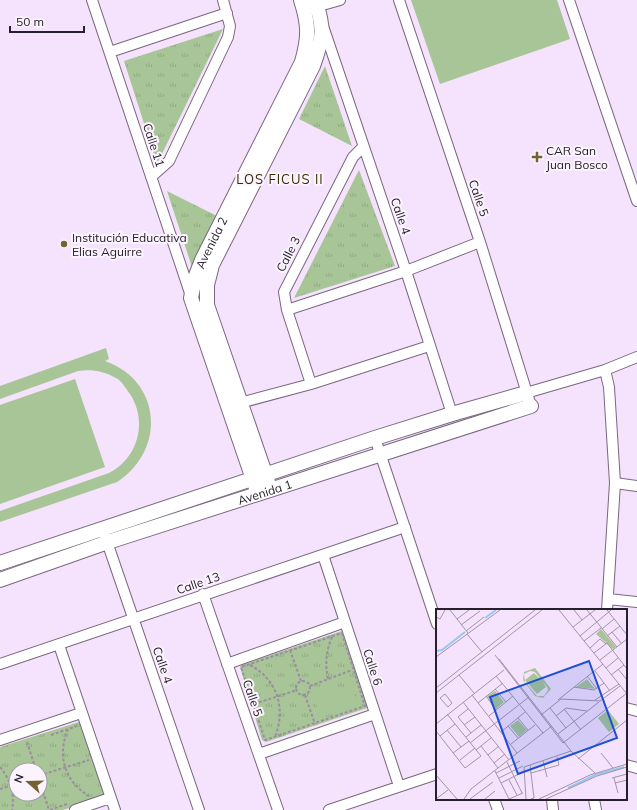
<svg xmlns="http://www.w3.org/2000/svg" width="637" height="810" viewBox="0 0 637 810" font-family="Mulish,sans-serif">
<defs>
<pattern id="grass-tufts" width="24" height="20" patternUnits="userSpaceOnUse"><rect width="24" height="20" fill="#a7c597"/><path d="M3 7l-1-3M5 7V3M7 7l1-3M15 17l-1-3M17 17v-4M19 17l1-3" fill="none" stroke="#90a982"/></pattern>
</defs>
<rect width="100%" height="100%" fill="#f5e2fc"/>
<path fill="url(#grass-tufts)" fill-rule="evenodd" d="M223,29l-66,135 -33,-103z
M325,66l27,80 -53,-27z
M359,170l36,96 -101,32z
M167,191l52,26 -27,50z
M342,631l4,3 22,71 -1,3 -101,34 -4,-2 -22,-73 1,-2z
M79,722l3,2 23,69 -1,4 -41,13h-63v-63zM16,770h24v24h-24z"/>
<path fill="#a7c597" d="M411,0h146l13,39 -130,45z
M106,348l3,11 -4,2c57,20 61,89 12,121l-117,40v-11l109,-38c29,-15 39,-51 21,-79 -4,-5 -8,-13 -14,-16 -12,-7 -25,-9 -38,-7l-78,28v-13z
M75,379l30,88 -105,37v-99z
M351,685l7,19 -37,13 -7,-19z"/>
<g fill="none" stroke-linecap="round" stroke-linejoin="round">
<defs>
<path id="street" d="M92,0l99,296
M399,0l81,242 51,164
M569,0l68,201
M312,8l28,-8
M324,29l82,242 46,143
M110,52l117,-39
M151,177l18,-16 59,-124 2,-11 -7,-26
M287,310l119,-39 74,-29
M605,370l4,17 6,96 -8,127
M311,384l-24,-74 -3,-18 69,-135 10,-10
M526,393l79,-23 32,-13
M236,404l75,-20 118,-38
M375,438l62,186
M615,483l22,3
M105,536l94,274
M323,555l76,231
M203,594l75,216
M608,599l29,3
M59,645l56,165
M0,664l405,-137
M227,664l118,-42
M626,708l11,3
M0,740l81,-27
M259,754l116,-40
M626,765l11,3
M494,799l4,11
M552,799l1,11
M594,799l2,11
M75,810l35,-12
M329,810l108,-36"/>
<g id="secondary">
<path d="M268,482l-61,-177v-20l5,-20 101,-199c10,-28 12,-37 2,-66"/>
<path id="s1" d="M256,488l-65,-190 4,-20 7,-18 100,-198c7,-25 7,-37 -1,-62"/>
<path d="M0,563l375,-125 77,-24 74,-21"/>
<path id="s2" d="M0,580l108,-38 423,-136"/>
</g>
</defs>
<use href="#street" stroke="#79687f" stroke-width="12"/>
<use href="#secondary" stroke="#79687f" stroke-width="16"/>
<path stroke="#9c8ea1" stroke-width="2" stroke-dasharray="3 2" stroke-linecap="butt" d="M342,633l23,73 -100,34 -24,-73z
M290,650l11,31
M250,665c28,15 36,44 25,72
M328,679c-3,-15 -2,-28 4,-42
M296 688a7 7 0 1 1 14 0a7 7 0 1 1-14 0Z
M310,686l42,-16
M305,695l10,29
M254,704l43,-14
M68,729c-11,26 -4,52 21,67
M51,735l26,-9
M27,742l9,28
M0,767c10,12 15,27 12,43
M40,770l4,4
M44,774l45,-14
M40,782l9,28
M40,783l3,-3 1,-6
M0,789l16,-5
M50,810l17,-6"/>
<use href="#street" stroke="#fff" stroke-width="10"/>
<use href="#secondary" stroke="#fff" stroke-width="14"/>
</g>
<g fill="#756231" stroke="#fbf4fe" stroke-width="1.5">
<path d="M535 151h4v4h4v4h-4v4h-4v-4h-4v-4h4z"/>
<circle cx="64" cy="244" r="4"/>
</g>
<g text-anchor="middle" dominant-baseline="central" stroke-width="4" stroke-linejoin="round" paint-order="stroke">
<g font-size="12" fill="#27202a" stroke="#fbf4fe">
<text transform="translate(154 145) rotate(72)">Calle 11</text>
<text transform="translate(479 198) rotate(71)">Calle 5</text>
<text transform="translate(401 216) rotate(71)">Calle 4</text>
<text stroke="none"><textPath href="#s1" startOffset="260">Avenida 2</textPath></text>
<text transform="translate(288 254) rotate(-63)">Calle 3</text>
<text stroke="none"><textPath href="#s2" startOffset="279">Avenida 1</textPath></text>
<text transform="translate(198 583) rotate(-19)">Calle 13</text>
<text transform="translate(163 665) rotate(71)">Calle 4</text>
<text transform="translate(373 667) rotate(72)">Calle 6</text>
<text transform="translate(253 698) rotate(71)">Calle 5</text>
</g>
<g font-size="12" fill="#27202a" stroke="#fbf4fe" text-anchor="start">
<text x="546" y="150">CAR San<tspan x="546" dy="14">Juan Bosco</tspan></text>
<text x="72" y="237">Institución Educativa<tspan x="72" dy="14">Elias Aguirre</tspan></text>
</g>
<g font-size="13" letter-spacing="1" fill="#3a2c01" stroke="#fbf4fe">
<text x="280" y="179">LOS FICUS II</text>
</g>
</g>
<g transform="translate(436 609)">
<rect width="191" height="191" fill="#f5e2fc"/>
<path d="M165,20l15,18 -3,2 -17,-15zM151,70l8,10 -19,-2zM59,82l9,11 -8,7 -9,-13zM82,111l9,10 -8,7 -9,-11z" fill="#a7c597"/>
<path d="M99,59l16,21 -8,9 -8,-2 -12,-16 1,-8zM94,62l5,1 6,8 -7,-7 -9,7 12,14 9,-7 -4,-6 5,6 1,3 -4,6h-7l-12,-14 -1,-8zM172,101l11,14 -10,8 -11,-14z" fill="#a7c597" fill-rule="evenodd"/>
<path fill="none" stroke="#96c7f6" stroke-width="2" d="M49,9l11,-8M0,42l6,-1 23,-18M132,179l27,-13 29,-8"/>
<path fill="none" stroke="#a394a8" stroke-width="1" d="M14,1l18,23M123,1l68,84M138,1l8,10M151,1l30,37M171,1l20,25M0,8l4,2 5,-9M21,10l12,-9M25,16l19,-14M137,18l22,-17M166,20l12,-10M30,22l18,-14M176,23l9,11M31,25l15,18M144,27l31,-26M171,27l13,-10M148,32l17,-13M154,39l10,-9 6,5M158,44l13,-10 20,26M59,46l68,88 64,-50M0,48l64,-47M63,50l72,92 24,22M164,51l27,-21M170,59l12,-10M182,60l9,11M159,62l15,20M23,66l15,18M175,66l13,-10M60,67l47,57M151,67l10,13M138,78l20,3 10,-7M0,79l99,-78M59,80l11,13M0,84l106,-83M9,85l7,9 -4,4 -8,-9zM36,86l45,58M50,87l10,14M122,91l45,-36M159,91l24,-16M27,93l46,58M42,94l25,-20M114,99l16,20M32,100l-10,8 13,16M128,100l17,21M105,106l20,-16 39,2 20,-15M53,107l24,-20M120,107l10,-8 21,3M82,109l10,12M0,115l68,-54M28,116l11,-8M72,117l10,12M11,121l14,17M0,122l29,37 16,-12 -34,-42M65,123l24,-20M122,125l41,-32M4,127l15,-12M30,128l15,-12M34,134l59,-46M75,135l24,-19M45,137l17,22M40,141l15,-12M17,144l16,-12M165,144l12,15M52,146l11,-9M142,150l49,-39M24,151l15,-12M107,152l4,16M71,153l15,31M58,154l11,-9M94,156l4,33 -3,1M59,162l14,28M60,164l24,-12M95,164l28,-8 -2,-8M0,166l21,24M63,169l24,-12M176,169l15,-4M178,169l4,15M73,171l8,15M65,174l22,-11M179,174l12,-3M0,190l12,-9M28,190l7,-10 81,-63M34,190l23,-17M49,190l10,-8M73,190l14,-6M90,190l-2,-32 47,-16M103,190l51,-24 37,-11M110,190l51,-23 30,-9"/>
<path fill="#1d4ed8" fill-opacity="0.15" stroke="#1d4ed8" stroke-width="2" d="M153,52l28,77 -99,36 -28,-77z"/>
<rect width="191" height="191" fill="none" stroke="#27202a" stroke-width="2"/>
</g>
<g transform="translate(28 782) rotate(290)"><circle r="19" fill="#fbf4fe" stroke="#a69fa9"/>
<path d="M0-3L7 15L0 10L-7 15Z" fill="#756231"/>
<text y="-6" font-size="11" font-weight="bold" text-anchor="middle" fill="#27202a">N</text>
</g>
<path d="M10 26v6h74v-6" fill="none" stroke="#27202a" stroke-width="2"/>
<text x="16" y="26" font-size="12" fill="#27202a" stroke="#fbf4fe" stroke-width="3" paint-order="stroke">50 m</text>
</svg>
